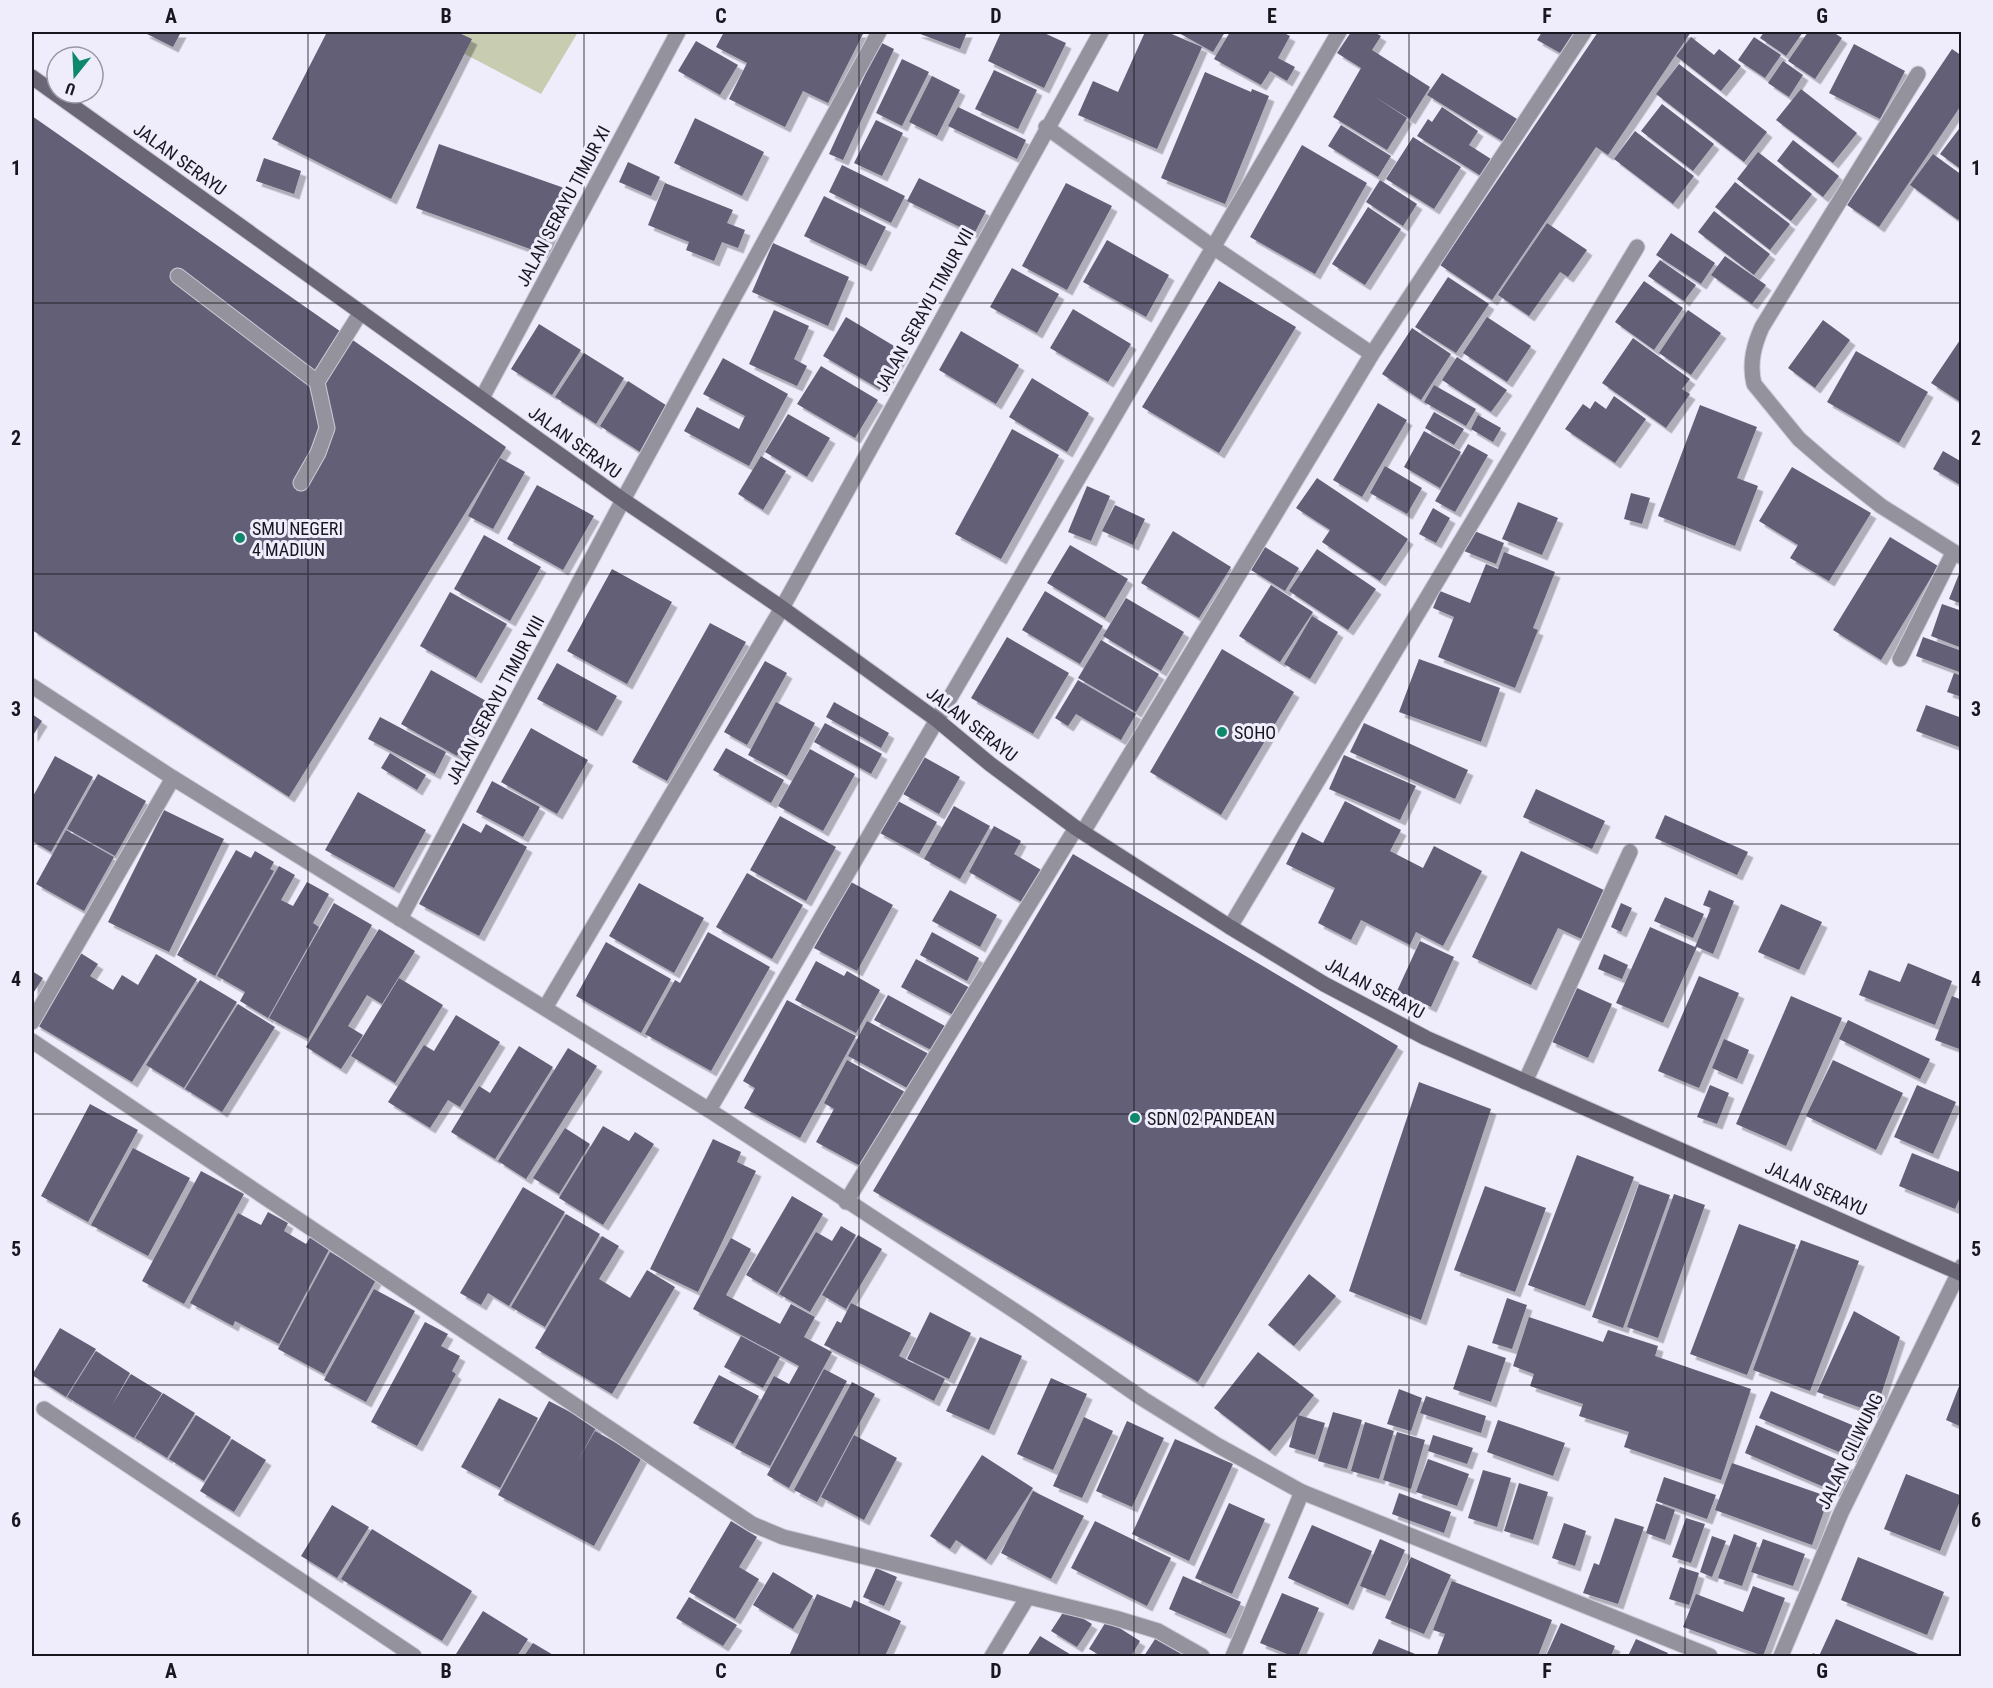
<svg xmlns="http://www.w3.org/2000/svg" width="1993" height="1688" viewBox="0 0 1993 1688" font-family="'Roboto Condensed',sans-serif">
<defs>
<filter id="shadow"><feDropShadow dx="5.5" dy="5.5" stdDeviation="0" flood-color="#0004"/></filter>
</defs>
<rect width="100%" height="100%" fill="#efedfc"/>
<path fill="#c8ccb1" d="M423,32h155l-37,62z"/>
<path fill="#645f76" filter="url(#shadow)" d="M143,32h38l-8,15z
M327,32h130l15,7 -81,160 -119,-60z
M724,32h140l-36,71 -25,-12 -18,36 -56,-28 18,-36 -31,-16z
M915,32h52l-7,17z
M1001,32h41l24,11 -22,45 -56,-27z
M1145,32h22l35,15 -45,102 -79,-34 15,-34 25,11z
M1177,32h48l-12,20z
M1230,32h52l8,4 -12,22 17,9 -8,14 -17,-10 -9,14 -47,-26z
M1351,32h23l7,4 -9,14 58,37 -20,32 -38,-24 35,23 -20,32 -54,-33 28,-49 -24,-15z
M1542,32h29l3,1 -12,21 -25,-14z
M1598,32h93l-83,123 -12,-8 -104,153 -52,-35z
M1764,32h39l-17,24 -26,-18z
M1808,32h25l9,6 -27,41 -27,-18z
M1691,37l23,18 5,-6 22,17 -20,25 -45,-35z
M1754,37l27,18 -16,23 -27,-18z
M696,41l42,24 -18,30 -42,-24z
M880,42l14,7 -51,111 -14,-6z
M1854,44l51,27 -25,48 -51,-26z
M1952,49l10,7v48l-83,123 -32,-22z
M902,59l27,13 -27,54 -26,-13z
M1783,61l20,14 -14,22 -21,-14z
M1679,64l88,68 -23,30 -88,-68z
M994,70l43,20 -19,39 -43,-20z
M1205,72l46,20 1,-3 17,7 -44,108 -64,-26z
M1442,73l80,49 -15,22 -80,-49z
M932,76l28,14 -23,46 -28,-14z
M1801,89l56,44 -24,30 -57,-43z
M1662,104l52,40 -21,27 -52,-40z
M958,107l68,33 -9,19 -69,-33z
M1442,107l36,24 -9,14 22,14 -10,17 -64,-40 11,-17 4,3z
M32,116l474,331 -217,350 -257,-167z
M695,118l69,34 -22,44 -68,-33z
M876,120l27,13 -21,43 -28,-13z
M1341,125l50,31 -13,21 -50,-31z
M1962,125v45l-22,-16z
M1635,131l59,45 -21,28 -59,-45z
M1413,137l48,30 -27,42 -48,-30z
M1793,140l46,36 -16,21 -46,-36z
M439,144l128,45 -23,65 -128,-46z
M1302,145l65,38 -52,91 -65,-37z
M1758,152l54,42 -21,27 -54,-42z
M1933,154l29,21v41l-4,4 -48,-35z
M264,158l37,13 -7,23 -38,-13z
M628,162l32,15 -9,19 -32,-14z
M842,165l63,31 -14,27 -62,-31z
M919,178l67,33 -12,23 -67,-33z
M1380,180l37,24 -14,22 -37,-24z
M1735,182l55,42 -20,26 -55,-43z
M665,183l68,27 -6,13 18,7 -7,18 -16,-6 -8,19 -28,-11 3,-8 -41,-17z
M1066,183l46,23 -45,84 -45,-24z
M824,196l62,31 -20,39 -62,-30z
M1368,207l33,22 -36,56 -33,-21z
M1714,211l56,43 -16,21 -56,-43z
M1547,223l40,27 -19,27 -8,-5 -31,44 -31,-21z
M1671,233l44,30 -14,21 -45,-29z
M1107,240l62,35 -23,42 -63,-35z
M773,243l76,34 -21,49 -76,-34z
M1725,256l41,29 -14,19 -41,-29z
M1660,260l36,25 -12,16 -36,-25z
M1012,268l47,26 -22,39 -47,-26z
M1448,277l41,27 -33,49 -41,-26z
M1219,281l77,46 -77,126 -77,-46z
M1644,281l39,27 -29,42 -39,-28z
M1073,309l58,35 -23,38 -58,-34z
M774,310l35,16 -15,33 13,7 -10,20 -48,-22z
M1688,310l33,23 -30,42 -32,-22z
M846,317l58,35 -23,38 -58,-34z
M1487,317l44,29 -24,36 -44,-29z
M1823,320l27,20 -35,48 -27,-20z
M539,324l42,26 -29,45 -41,-26z
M1412,328l39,26 -30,46 -39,-26z
M961,331l58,34 -23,39 -57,-34z
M1962,337v66l-31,-20z
M1633,338l57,41 -8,10 8,5 -24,34 -64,-45z
M1856,351l72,41 -29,51 -72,-41z
M584,353l40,25 -28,46 -41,-27z
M1457,357l50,33 -16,22 -49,-32z
M723,358l65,36 -39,72 -65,-35 13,-24 42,22 6,-13 -42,-22z
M821,366l57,34 -23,38 -58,-34z
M1032,378l57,35 -22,39 -58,-35z
M628,381l41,26 -29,45 -40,-26z
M1434,385l42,24 -10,17 -42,-24z
M1614,396l32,23 -31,44 -50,-34 18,-25 7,5 5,-8 11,8z
M1378,403l29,17 -45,77 -29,-17z
M1700,405l57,22 -20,51 21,8 -23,60 -77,-30z
M1434,412l30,17 -10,16 -29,-17z
M788,414l42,24 -23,39 -42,-25z
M1478,415l23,13 -8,14 -22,-13z
M1012,429l47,26 -58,104 -46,-25z
M1424,431l37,21 -21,36 -36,-21z
M1468,444l20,11 -33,57 -20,-11z
M1943,451l19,11v24l-29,-17z
M761,456l25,15 -23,39 -25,-16z
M500,458l25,14 -32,57 -25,-13z
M1385,466l37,22 -15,26 -37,-21z
M1792,467l79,46 -42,68 -39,-23 8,-13 -39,-24z
M1317,478l91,61 -28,42 -58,-39 8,-12 -34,-22z
M537,485l57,31 -31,54 -56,-31z
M1087,486l23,10 -19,45 -23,-9z
M1631,493l19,5 -8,26 -18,-5z
M1518,502l40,16 -16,37 -40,-16z
M1115,505l30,14 -12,26 -31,-14z
M1433,508l17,10 -14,25 -17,-9z
M1472,530l32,13 -8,21 -32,-13z
M1173,531l58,36 -32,51 -58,-35z
M484,535l57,32 -31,54 -56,-32z
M1890,537l48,29 -57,94 -48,-30z
M1070,545l58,34 -23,39 -58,-35z
M1265,547l34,21 -14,23 -34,-21z
M1317,549l59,40 -28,41 -59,-39z
M1504,552l51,20 -22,56 5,2 -23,58 -77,-31 16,-40 -21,-9 7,-17 30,12 16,-39 12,5z
M612,569l60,33 -45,82 -60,-33z
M1961,569h1v35l-13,-5z
M1271,585l42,27 -33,50 -41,-26z
M1045,591l58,35 -23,38 -58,-34z
M450,592l57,32 -31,54 -56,-32z
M1126,598l58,34 -23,39 -58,-35z
M1942,604l20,7v37l-31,-12z
M1312,616l26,16 -28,47 -26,-15z
M710,623l36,19 -79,139 -35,-19z
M1007,637l62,36 -36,61 -62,-36z
M1923,637l39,14v22l-46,-17z
M1101,640l58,34 -23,38 -58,-34z
M1222,649l72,43 -73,123 -71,-43z
M1419,659l81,29 -19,54 -82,-30z
M765,661l22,12 -40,72 -23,-13z
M557,663l60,33 -20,35 -60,-32z
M431,670l57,32 -31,54 -56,-32z
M1954,673l8,3v21l-15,-5z
M1078,680l58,34 -15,26 -45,-26 -8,12 -13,-8z
M776,702l39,21 -28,53 -39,-21z
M834,702l55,31 -8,15 -55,-31z
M1926,705l36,13v30l-46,-17z
M32,714l10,7 -10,16z
M380,717l66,35 -11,22 -67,-35z
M825,723l57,31 -11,20 -57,-32z
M1364,723l104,47 -13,29 -105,-47z
M531,728l57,32 -31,54 -56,-32z
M726,748l58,32 -13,23 -58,-33z
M810,749l45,25 -32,57 -45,-25z
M390,753l36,22 -9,15 -36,-22z
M1344,755l72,31 -16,34 -71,-31z
M55,756l38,21 -42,75 -19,-11v-43z
M924,757l36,20 -21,37 -36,-20z
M98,774l48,27 -31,55 -48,-27z
M492,781l48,26 -17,30 -47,-25z
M1536,789l69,32 -13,28 -69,-32z
M358,792l68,38 -32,58 -69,-38z
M896,800l41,22 -18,32 -41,-22z
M1345,801l56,29 -11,21 33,17 11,-22 48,25 -39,75 -27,-14 -6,13 -49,-25 -10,20 -33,-17 17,-35 -49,-24 16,-32 21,11z
M954,806l36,20 -30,53 -36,-20z
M164,810l60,29 -55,113 -61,-30z
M1665,815l83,37 -11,23 -82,-37z
M780,816l56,31 -30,54 -56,-31z
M463,823l18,10 5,-9 41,23 -48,89 -60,-32z
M994,826l27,15 -7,13 29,17 -18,33 -56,-32z
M66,830l48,27 -30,54 -48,-27z
M236,850l15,8 4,-7 19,11 -4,7 4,2 -59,105 -38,-21z
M1521,851l85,40 -22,49 -26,-12 -27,57 -59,-28z
M1073,854l325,192 -200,336 -325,-191z
M279,866l16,9 -14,25 12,6 14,-24 22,12 -16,29 6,4 -51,91 -28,-17 5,-9 -28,-16z
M747,873l56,32 -31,54 -56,-32z
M851,882l42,23 -36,66 -43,-23z
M639,883l65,35 -30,55 -65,-37z
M950,890l47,25 -17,32 -48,-26z
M1709,890l25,11 -21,53 -16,-7 -34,76 -47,-20 34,-76 45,20 16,-39 -8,-3z
M1665,897l39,17 -11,24 -39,-17z
M334,903l38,22 -64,114 -39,-21z
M1621,903l11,5 -11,24 -10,-5z
M1781,904l41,18 -23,48 -41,-18z
M379,929l36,22 -33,53 -15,-9 -19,31 15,9 -22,34 -35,-22z
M708,932l62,35 -59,104 -66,-37 30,-54 5,3z
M932,932l47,26 -12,23 -47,-26z
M1420,941l34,16 -23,50 -34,-16z
M606,942l65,37 -30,54 -65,-37z
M79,952l19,12 -8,12 23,14 9,-15 16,10 18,-31 41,25 -65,103 -97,-58z
M1604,954l24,11 -6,14 -24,-10z
M916,959l56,30 -15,28 -56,-30z
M816,961l28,15 3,-5 33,19 -24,43 -61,-33z
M1908,963l44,18 -17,44 -76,-30 10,-25 31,12z
M32,971l11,7 -11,17z
M1699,976l40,17 -40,95 -41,-17z
M399,978l44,27 -48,78 -44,-27z
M200,980l37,22 -53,86 -38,-23z
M1575,987l37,17 -24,54 -38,-17z
M888,995l57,31 -14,24 -57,-30z
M1791,996l51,22 -56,128 -50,-22z
M1952,996l10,4v50l-27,-10z
M787,1000l69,36 -56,102 -56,-30 11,-20 -12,-7z
M238,1004l37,23 -53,85 -37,-23z
M456,1015l44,27 -40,65 -12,-7 -18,28 -42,-26 36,-57 10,6z
M1848,1020l82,39 -10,20 -81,-40z
M867,1021l62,33 -20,35 -61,-33z
M1724,1039l25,11 -12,29 -25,-11z
M519,1046l34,21 -58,92 -44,-27 28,-46 11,7z
M568,1048l29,18 -71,113 -28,-18z
M847,1060l58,32 -41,76 -48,-26 18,-33 -10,-6z
M1833,1060l70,33 -27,57 -70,-34z
M1419,1082l72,27 -70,211 -72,-29z
M1710,1085l19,8 -12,31 -20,-7z
M1917,1085l39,17 -23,52 -39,-17z
M90,1104l48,26 -50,92 -47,-26z
M603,1126l26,15 6,-9 19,12 -51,81 -44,-27z
M565,1128l25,16 -31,50 -26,-16z
M713,1139l28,13 -4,10 19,9 -58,121 -48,-23z
M133,1148l57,30 -42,78 -57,-31z
M1912,1153l50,20v20l-7,16 -56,-23z
M1577,1155l57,22 -49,129 -57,-21z
M201,1171l43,23 -60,110 -42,-23z
M1639,1184l31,11 -47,133 -31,-11z
M1485,1186l61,22 -31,84 -61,-22z
M523,1187l42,25 -56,94 -21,-13 -7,12 -21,-12z
M1674,1194l31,11 -47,133 -31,-11z
M792,1196l31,18 -46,79 -31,-18z
M268,1212l20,11 -4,8 22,13 6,-10 20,10 -53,100 -44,-23 -2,5 -43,-23 48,-90 23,12z
M566,1214l34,20 -55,93 -34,-20z
M1739,1224l57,21 -49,130 -57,-21z
M841,1226l15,9 -46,77 -31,-18 37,-62 16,9z
M858,1235l24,14 -36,60 -24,-14z
M602,1236l17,10 -20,33 31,19 17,-28 28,17 -63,107 -77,-46z
M731,1238l20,11 -25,46 54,29 11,-20 24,13 -11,20 28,15 -62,114 -35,-18 39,-72 15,8 10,-18 -106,-57z
M1801,1240l58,21 -49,130 -57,-21z
M330,1252l47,26 -53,96 -46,-25z
M1309,1274l27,22 -42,50 -26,-21z
M374,1289l41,22 -49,91 -42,-22z
M1507,1298l20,7 -15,44 -20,-6z
M851,1303l60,30 -12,23 46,23 -11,22 -110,-56 13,-24 4,2z
M1854,1311l46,26 -25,76 -58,-21z
M930,1312l41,21 -22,46 -42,-20z
M1529,1317l74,25 5,-12 50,16 -3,10 96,33 -30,91 -97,-33 5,-15 -50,-16 4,-12 -53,-18 4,-12 -21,-8z
M425,1322l23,12 -7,12 19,10 -8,15 4,3 -39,72 -46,-24z
M60,1328l36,21 -30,48 -34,-22z
M741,1336l39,21 -17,31 -39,-21z
M980,1337l42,19 -33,74 -43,-19z
M1468,1345l38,13 -15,44 -38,-13z
M96,1351l34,22 -18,32 19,-31 31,19 -28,45 -67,-41z
M1258,1352l56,43 -44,56 -56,-43z
M824,1369l23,12 -58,107 -22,-13z
M719,1375l40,21 -26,48 -40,-21z
M1051,1378l36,16 -34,76 -36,-16z
M1961,1381h1v46l-16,-7z
M852,1382l23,12 -58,108 -23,-12z
M1399,1389l23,9 -11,33 -24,-7z
M1771,1391l93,39 -11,28 -94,-40z
M163,1393l32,20 -28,45 -32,-20z
M1426,1396l60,20 -5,17 -61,-20z
M499,1398l39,20 -38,70 -39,-21z
M549,1401l48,25 -19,34 17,-29 47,26 -48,89 -96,-51z
M1333,1412l29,8 -15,49 -29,-8z
M196,1415l35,22 -27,44 -35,-22z
M1298,1415l27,8 -10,32 -26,-8z
M1084,1417l29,14 -31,67 -29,-12z
M1498,1420l67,23 -12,33 -66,-24z
M1127,1421l37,17 -32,69 -36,-16z
M1365,1422l29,9 -15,48 -28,-8z
M1756,1425l94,40 -12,28 -93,-40z
M1397,1432l28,8 -14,49 -28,-9z
M854,1435l43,23 -33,62 -43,-23z
M1433,1435l40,13 -6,16 -39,-13z
M232,1439l34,21 -32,52 -34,-21z
M1175,1439l58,25 -44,97 -57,-27z
M982,1455l51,33 -47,72 -30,-20 -6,9 -20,-13z
M1428,1459l41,15 -12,32 -41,-14z
M1732,1463l97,34 -17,48 -97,-35z
M1483,1470l28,8 -14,49 -29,-9z
M1906,1474l56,22 -22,55 -56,-22z
M1664,1477l52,18 -9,24 -51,-18z
M1519,1483l29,9 -15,48 -29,-9z
M1033,1491l51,25 -33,63 -50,-26z
M1399,1493l52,19 -7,21 -52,-19z
M1229,1503l36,16 -33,75 -37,-16z
M1656,1503l19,7 -10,30 -19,-7z
M332,1505l37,22 -32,51 -36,-22z
M1615,1518l29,9 -26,77 -35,-11 11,-30 5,2z
M1686,1518l19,6 -14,39 -19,-6z
M731,1521l26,16 -18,30 20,12 -24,40 -46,-27z
M1095,1521l76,37 -24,48 -76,-38z
M1564,1523l22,8 -11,35 -23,-8z
M1312,1525l60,26 -24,54 -60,-27z
M372,1529l100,62 -30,50 -101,-62z
M1734,1534l23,9 -15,43 -24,-8z
M1712,1536l14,5 -14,36 -12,-5z
M1380,1539l25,11 -20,46 -25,-10z
M1763,1539l42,15 -12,32 -42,-14z
M1411,1557l40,18 -27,59 -39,-16z
M1858,1557l86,35 -17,43 -86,-35z
M1680,1567l19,6 -10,32 -20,-6z
M876,1568l21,9 -13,29 -21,-9z
M773,1572l40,24 -20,33 -40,-24z
M1183,1576l58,26 -15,32 -57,-25z
M1452,1581l100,39 -14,36 -101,-1 8,-21 -12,-4z
M1753,1586l32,12 -22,58 -80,-29 13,-33 47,18z
M1282,1593l37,15 -21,48h-6l-32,-13z
M817,1594l34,14 3,-8 47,21 -16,35h-96z
M689,1597l48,28 -14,21 -47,-28z
M1066,1608l26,16 -15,23 -26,-16z
M483,1611l45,28 -11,17h-57l-4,-2z
M1836,1619l87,37h-111l1,-3 6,3z
M1107,1620l33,21 -9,15h-30l-12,-7z
M1561,1623l54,23 -4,10h-65z
M1040,1636l33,20h-46z
M1157,1636l33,20h-46z
M1379,1639l41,17h-49z
M1636,1639l32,14 -2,3h-38z
M533,1643l22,13h-31z"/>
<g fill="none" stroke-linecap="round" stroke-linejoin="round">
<defs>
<path id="service" d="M178,276l139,106
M301,483l17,-30 9,-25 -10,-46 44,-70
M1525,1082l105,-230"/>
<path id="minor" d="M1918,74l-156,253c-8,18 -13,36 -8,57l45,55 30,26 52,41 81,51
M1046,127l167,120 159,107
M482,398l196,-366
M1900,659l53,-106
M1083,832l289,-478 212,-322
M400,919l223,-419 256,-468
M1230,927l407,-680
M545,1008l237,-400 319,-576
M32,1022l141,-244
M32,1041l720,483 31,13 332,81 43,13 44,25
M709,1110l630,-1078
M846,1202l230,-374
M44,1409l370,247
M992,1656l35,-58
M1233,1656l69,-164"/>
<path id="tertiary" d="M32,686l141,92 536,332 318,209 116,80 74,46 85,47 408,164
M1781,1656l60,-143 121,-247"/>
<path id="secondary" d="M32,77l591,423 159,108 155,112 53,44 86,64 154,99 94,57 102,54 536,236"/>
</defs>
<use href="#service" stroke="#cdcbd9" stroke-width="17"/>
<use href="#minor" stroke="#cdcbd9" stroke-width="17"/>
<use href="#tertiary" stroke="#cdcbd9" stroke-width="17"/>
<use href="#secondary" stroke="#cdcbd9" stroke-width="17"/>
<use href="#service" stroke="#94929c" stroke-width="15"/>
<use href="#minor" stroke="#94929c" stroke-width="15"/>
<use href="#tertiary" stroke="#94929c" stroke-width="15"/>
<use href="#secondary" stroke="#6a6675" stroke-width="15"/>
</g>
<path fill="none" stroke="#18161f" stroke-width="1.5" stroke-opacity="0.55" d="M308,32v1624M584,32v1624M859,32v1624M1134,32v1624M1409,32v1624M1685,32v1624M32,303h1930M32,574h1930M32,844h1930M32,1114h1930M32,1385h1930"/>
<g fill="#0d886b" stroke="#efedfc" stroke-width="2">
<circle cx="240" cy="538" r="6"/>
<circle cx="1222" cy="732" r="6"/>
<circle cx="1135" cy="1118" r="6"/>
</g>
<g text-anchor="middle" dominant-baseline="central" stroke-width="6" stroke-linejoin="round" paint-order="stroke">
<g font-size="18" fill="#18161f" stroke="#efedfc">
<text transform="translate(180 159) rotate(36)">JALAN SERAYU</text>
<text transform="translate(563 206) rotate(-62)">JALAN SERAYU TIMUR XI</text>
<text transform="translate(924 310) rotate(-61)">JALAN SERAYU TIMUR VII</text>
<text transform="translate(575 442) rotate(36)">JALAN SERAYU</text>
<text transform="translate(495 700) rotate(-62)">JALAN SERAYU TIMUR VIII</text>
<text transform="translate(972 724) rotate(38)">JALAN SERAYU</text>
<text transform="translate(1375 988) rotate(28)">JALAN SERAYU</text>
<text transform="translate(1816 1188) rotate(24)">JALAN SERAYU</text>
<text transform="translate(1850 1451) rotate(-64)">JALAN CILIWUNG</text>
</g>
<g font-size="18" fill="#18161f" stroke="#efedfc" text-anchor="start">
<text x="252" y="528">SMU NEGERI<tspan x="252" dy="21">4 MADIUN</tspan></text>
<text x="1234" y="732">SOHO</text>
<text x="1147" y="1118">SDN 02 PANDEAN</text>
</g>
</g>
<rect width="1993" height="1688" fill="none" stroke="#efedfc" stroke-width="66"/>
<g transform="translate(75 75) rotate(198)"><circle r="28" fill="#efedfc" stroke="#9997a4" stroke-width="1.5"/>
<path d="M0-4.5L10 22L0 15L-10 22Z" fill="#0d886b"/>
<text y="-9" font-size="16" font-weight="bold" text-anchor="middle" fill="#18161f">U</text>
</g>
<rect x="33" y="33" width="1927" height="1622" fill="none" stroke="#18161f" stroke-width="2"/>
<g font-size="20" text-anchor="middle" font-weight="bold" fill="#18161f">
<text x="171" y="23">A</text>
<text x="446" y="23">B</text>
<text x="721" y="23">C</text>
<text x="996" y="23">D</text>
<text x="1272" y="23">E</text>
<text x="1547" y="23">F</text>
<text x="1822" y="23">G</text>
<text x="16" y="175">1</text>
<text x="1976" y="175">1</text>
<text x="16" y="445">2</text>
<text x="1976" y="445">2</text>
<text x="16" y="716">3</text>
<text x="1976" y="716">3</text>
<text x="16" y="986">4</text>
<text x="1976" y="986">4</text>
<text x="16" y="1256">5</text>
<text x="1976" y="1256">5</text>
<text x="16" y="1527">6</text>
<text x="1976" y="1527">6</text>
<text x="171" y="1678">A</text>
<text x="446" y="1678">B</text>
<text x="721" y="1678">C</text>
<text x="996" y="1678">D</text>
<text x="1272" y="1678">E</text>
<text x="1547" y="1678">F</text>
<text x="1822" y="1678">G</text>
</g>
</svg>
